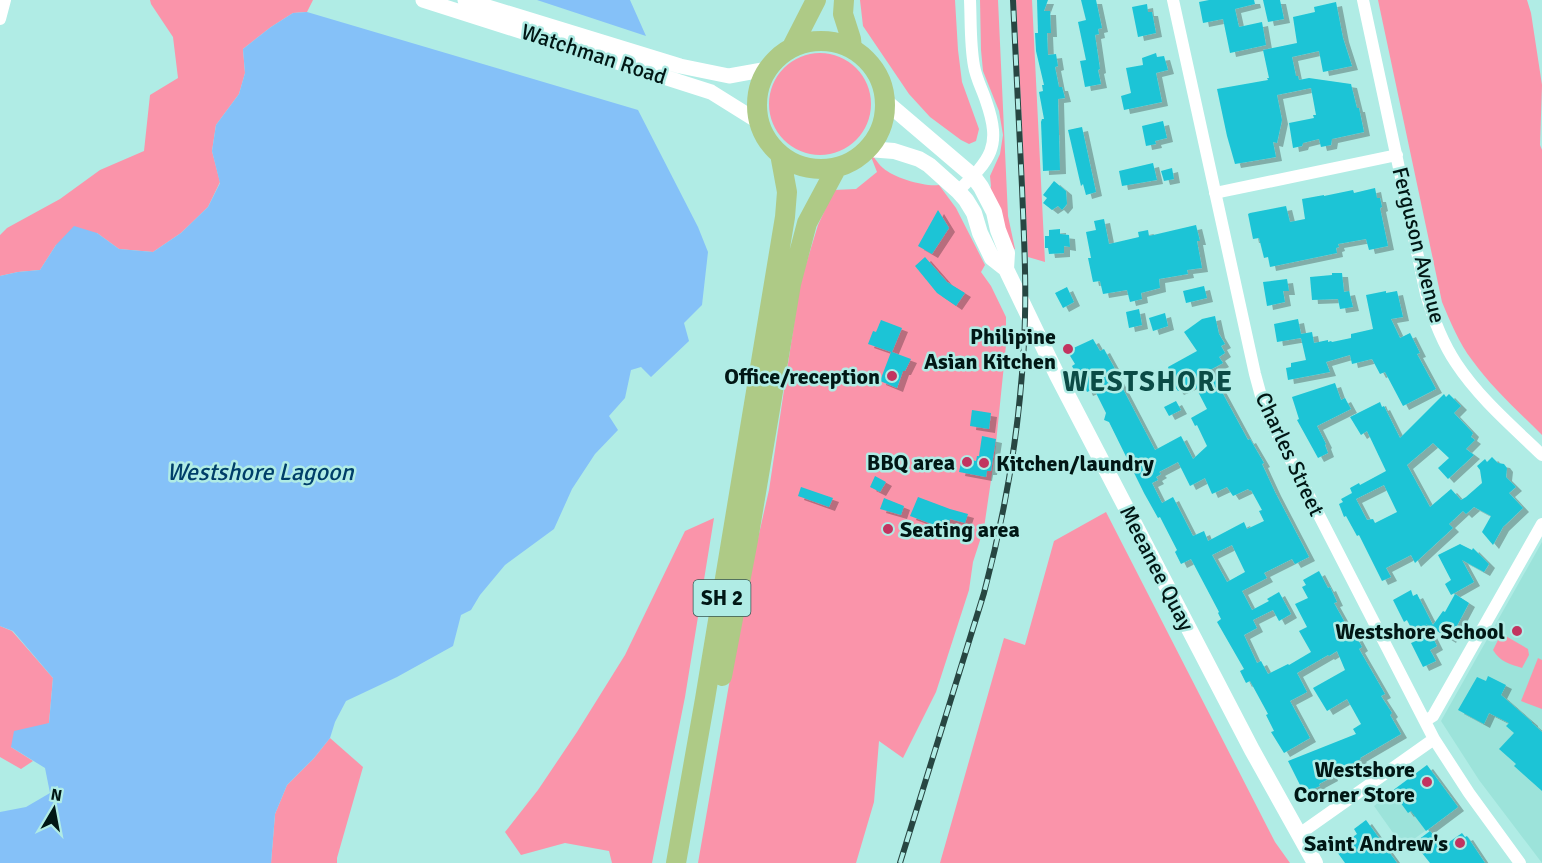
<svg xmlns="http://www.w3.org/2000/svg" width="1542" height="863" viewBox="0 0 1542 863" font-family="Signika,sans-serif">
<defs>
<filter id="shadow"><feDropShadow dx="6" dy="4" stdDeviation="0" flood-color="#0004"/></filter>
</defs>
<rect width="100%" height="100%" fill="#b0ece5"/>
<path fill="#9ce3da" d="M1542,542v321l-63,-83 -38,-59z
M1427,765l31,42 -55,40 -29,-41z"/>
<path fill="#fa94aa" d="M150,0h163l-6,12 -14,1 -22,14 -28,22 2,24 -6,21 -23,31 -4,26 8,31 -12,25 -27,26 -28,19 -34,-3 -22,-16 -41,12 -16,25 -22,2 -18,4v-41l7,-7 53,-29 40,-29 44,-19 6,-56 28,-17 -5,-41 -22,-33z
M860,0h95l3,50 4,32 17,47 -3,12 -7,3 -8,-4 -31,-23 -21,-23 -46,-68z
M980,0h18l10,216 7,33 -7,3 -21,-53 4,-13 -1,-10 10,-22 3,-19 -4,-24 -16,-40 -2,-21z
M1016,0h16l13,262 -17,-5z
M1378,0h149l4,13 11,72 -2,60 2,5v285c-24,-24 -50,-47 -70,-75 -13,-17 -22,-39 -30,-58z
M769 104a51 51 0 1 1 102 0a51 51 0 1 1-102 0Z
M868,149c5,6 9,14 15,19 11,10 42,19 56,17l17,23 29,57 -4,7 10,14 15,31v28l-11,108 -11,75 -11,34 -4,28 -33,102 -33,66 -24,-17 -5,61 -18,61h-158l45,-259 26,-114 31,-206 18,-59 16,-35 22,-1 21,-17z
M1106,512l169,330 15,21h-350l64,-225 21,7 29,-104z
M714,518l-29,179 -33,166h-40l-3,-12 -44,-8 -44,12 -16,-23 33,-42 39,-58 48,-77 60,-124z
M0,626l12,5 41,47 -4,45 -38,24 22,14 -12,8 -21,-12z
M1504,635l24,14 1,6 -7,13c-12,-4 -22,-6 -29,-18l7,-14z
M1538,658l4,2v49l-21,-8z
M330,738l33,29 -26,91v5h-66l4,-49 12,-29 27,-27z"/>
<path fill="#85c1f8" d="M537,0h93l16,36z
M307,12l331,98 60,117 10,25 -6,53 -18,18 5,18 -38,36 -10,-10 -10,3 -6,28 -16,18 9,14 -23,24 -23,35 -18,40 -49,36 -25,30 -9,15 -10,5 -8,31 -56,31 -51,24 -11,21 -5,16 -16,20 -27,27 -12,29 -4,49h-271v-51l26,-5 24,-14 -5,-25 -34,-21 3,-16 35,-8 4,-45 -40,-47 -13,-5v-350l18,-4 22,-2 16,-25 18,-19 23,7 22,16 34,3 28,-19 27,-26 12,-24 -8,-32 4,-26 23,-31 6,-21 -2,-24 28,-22 22,-14z"/>
<path fill="#1cc4d6" fill-rule="evenodd" filter="url(#shadow)" d="M1037,0h11l-4,11h6l1,22h-4l1,22 8,-1 2,12 -3,1 4,20h3l3,11 -7,1 2,71 -17,1 -2,-49 1,-3h2l-5,-27 4,-1 -1,-6h2l-8,-34 -1,-18h3z
M1081,0h15l6,28 -4,1 1,5 -4,1 5,34 -2,1 3,14 -16,3 -5,-26 6,-1 -8,-38 8,-2z
M1209,0h45l1,4 -20,5 4,18 23,-5 4,23 -36,8 -7,-34 -20,4 -4,-21z
M1263,0h17l4,19 -16,3z
M1336,2l7,36 9,28 -29,6 -4,-21 -27,6 4,19h2l1,4 10,-2 42,6 6,24h2l5,24 -32,7 -1,6 -10,2 -2,-8 -16,4 -1,3 -9,2 -4,-25 25,-5 -1,-3h3l-5,-27 -34,7 5,25 -5,23 -4,-1 3,15 -41,7 -8,-28 -10,-47 51,-9 -1,-2h2l-6,-28 34,-7 -4,-26 22,-5 -1,-5z
M1147,4l1,8h4l4,21 -18,4 -6,-30z
M1156,53l1,4 7,-1 4,14 -12,3 6,29 -38,8 -3,-14 10,-3 -5,-25 17,-3 -1,-7z
M1163,121l4,17 -12,3 1,3 -10,2 -4,-20z
M1082,127l14,65 -10,3 -3,-11 -2,2 -13,-56z
M1153,163l4,17 -35,6 -3,-15z
M1172,168l2,11 -10,2 -3,-10z
M1054,181l12,10 1,13 -5,6 -4,-4 -6,4 -9,-7 4,-5 -4,-3z
M1375,188l2,10h3l2,9 -2,1 8,38 -19,4 -3,-11 -28,5 1,3 -3,1 1,5 -67,14 -2,-10 -4,1 -5,-20 -6,1 -5,-25 2,-1 36,-7 4,16 15,-3 -3,-20 22,-4v1l29,-6 1,3z
M938,210l11,18 -17,26 -14,-8z
M1104,219l5,25 30,-7 -1,-5 10,-2 1,6 47,-11 4,16h-3l5,27 -15,2 1,4 -29,5 1,9 -19,5 1,6 -12,3 -3,-12 -24,4 -3,-13 -7,1 -5,-24h3l-5,-26 10,-2 -2,-9z
M1060,229v5l9,1 1,12 -6,-1v7l-15,1 -1,-6h-3v-12h4v-6z
M925,257l22,25 18,11 -9,13 -19,-13 -22,-27z
M1332,273h10l2,19 5,-1 4,16 -13,2 -2,-10 -26,1 -2,-23 22,-2z
M1287,279l2,12h-6l2,11 -18,4 -4,-24z
M1204,286l3,12 -21,5 -3,-12z
M1067,287l7,15 -11,6 -8,-15z
M1386,291v2l11,-2 6,26 -12,2 9,19 10,-5 10,20 -3,1 19,35 -33,17 -18,-34 -5,2 -8,-15 -20,5 -2,-9 -24,7 4,10 -42,8 -2,-12 5,-1v-4l15,-3 -5,-22 -24,4 -3,-18 24,-5 3,15 11,-2 2,11 14,-3v2l3,-1 1,1 19,-4v-4l22,-5 -7,-34z
M1139,309l3,16 -13,3 -3,-16z
M1165,313l3,13 -15,5 -4,-13z
M1215,316l4,18 6,10 -4,2 4,7 -6,4 4,6 -13,7 38,70 2,-1 14,24 -2,1 13,28 34,65 -14,7 -3,-5 -28,14 3,5 -25,13 10,19 17,-9 -2,-2 12,-7 12,22 -12,7 -6,-11 -20,10 4,8 -13,7 13,28 4,-2 7,13 20,-10 1,1 22,-13 -12,-21 8,-4 -12,-23 13,-6 -6,-11 4,-2 -3,-5 16,-9 9,17 2,-1 7,15 -3,1 15,27 4,8 3,-2 6,11 -3,2 26,45 -4,2 11,17 -2,2 11,19 -41,24 1,1 -30,15 1,3 -13,7 1,2 -16,7 -16,-32 68,-27 -3,-5 8,-5 -14,-25 -20,12 -14,-23 32,-18 -8,-19 -8,5 -1,-1 -31,18 10,19 -17,9 20,37 -26,15 -13,-21 3,-1 -8,-16 2,-1 -18,-33 -4,2 -6,-12 4,-2 -27,-47 4,-3 -3,-6 1,-1 -28,-53 -10,5 -6,-12 2,-2 -17,-33 -2,1 -14,-25 -35,-71 -5,-2 2,-7 -12,-24 -7,3 -3,-7 -2,1 -10,-20 3,-2 -8,-13 26,-12 7,12 4,-2 11,20 -2,1 42,80 26,-14 12,23 14,-13 -10,-21 -2,1 -4,-8 16,-9 -13,-25 -16,7 -7,-10 1,-1 -4,-13 29,-16 -13,-19 18,-13zM1178,462l12,24 15,-8 7,16 15,-7 6,9 15,-7 2,2 1,-1 11,20 -3,1 5,10 -17,8 -3,-7 -36,19 -4,-10 -11,5 -20,-39 -11,6 -10,-20 6,-3 -2,-3 5,-3 -2,-2zM1232,545l13,27 -18,10 -15,-27z
M881,320l21,8 -10,24 19,7 -6,12h-2l-6,17 -17,-7 11,-29 -23,-8 5,-13 3,1z
M1335,383l6,17 4,-2 6,11 -34,17 9,18 -1,1 3,8 -10,5 -21,-38 2,-1 -7,-22z
M1444,394l2,3 3,-3 12,12 -7,7 19,20 -2,4 4,3 -9,9 8,6 -26,24 -10,-11 11,-10 -16,-15 -26,22 23,42 21,-18 10,11 5,-3 16,-14 -2,-13 -3,-4 8,-7 2,3 5,-5 6,6 6,1 3,4 -1,9 10,10 -7,6 14,15 -20,19 -10,18 -11,-13 9,-16 -17,-9 -8,7 -3,-3 -14,13 4,4 -38,35 -4,-8 -25,13 5,9 -9,4 -23,-46 -2,1 -11,-20 -2,1 -5,-13 4,-2 -2,-3 11,-6 -2,-5 9,-5 1,2 26,-14 -19,-40 -6,4 -11,-18 30,-15 2,5 2,-1 16,32zM1384,485l13,27 -22,11 -2,-4 -6,1 -11,-21z
M1176,401l5,9 -12,6 -5,-9z
M972,410l19,3 -2,16 -19,-3z
M982,436l14,3 -5,32h-4l-1,6 -27,-5 3,-14 14,3 1,-5h2z
M875,476l11,6 -6,10 -10,-5z
M801,487l32,11 -4,9 -31,-11z
M918,497l32,12 18,5 -3,9 -15,-4 -2,11 -38,-14z
M884,498l20,8 -3,9 -21,-6z
M1460,544l12,6 1,-2 16,16 -5,8 -22,-12 12,22 -23,13 -6,-11 6,-4 -13,-25z
M1411,590l2,6 4,-2 16,31 10,-14 2,1 10,-18 14,9 -19,36 -24,-15 11,22 -7,4 6,11 -13,6 -12,-24 7,-3 -11,-20 -3,2 -11,-22z
M1488,676l18,9 -5,10 31,27v1l10,9v59l-28,-25 2,-2 -17,-15 15,-16 -8,-7 3,-3 -20,-10 -5,11 -26,-14 19,-33 9,4z
M1427,765l31,42 -32,24 -15,-20 -3,2 -16,-22z
M1366,820l31,43h-52l-10,-14 22,-15 -3,-5z
M1430,831l12,16 20,-14 3,4 2,-1 18,27h-55l-16,-20z"/>
<g fill="none" stroke-linecap="round" stroke-linejoin="round">
<path stroke="#fff" stroke-width="12" d="M1173,0l82,374 6,22 7,20 166,323 35,54 51,70
M1363,0l63,294c7,24 16,48 30,69 23,35 56,63 86,92
M0,19l5,-19
M958,191c33,-32 44,-44 28,-90 -4,-12 -10,-23 -12,-35 -4,-22 -3,-44 -4,-66
M1215,193l182,-38
M1425,721l8,-5 109,-192
M1298,835l136,-96"/>
<path stroke="#fff" stroke-width="15" d="M423,0l288,92 48,30
M465,0l215,66 49,10 38,-7"/>
<path stroke="#fff" stroke-width="16" d="M885,101l88,75 8,11 13,25 4,18 9,23 -1,16
M868,149l26,2 25,8 10,6 29,26 8,9 8,13 6,20 12,25 14,11 51,106 195,375 63,113"/>
<path stroke="#aeca86" stroke-width="20" d="M844,0l-1,14 8,25 1,10
M757 105a64 64 0 1 1 128 0a64 64 0 1 1-128 0Z
M792,47l24,-47
M722,676l26,-136 43,-256 16,-61 30,-56
M676,863l29,-164 80,-482 2,-25 -7,-38"/>
<defs>
<path id="rail" d="M900,863l84,-270c22,-83 36,-166 40,-251 3,-52 0,-104 -2,-155 -3,-63 -6,-125 -9,-187"/>
</defs>
<use href="#rail" stroke="#274642" stroke-width="6"/>
<use href="#rail" stroke="#b0ece5" stroke-width="4" stroke-dasharray="11" stroke-linecap="butt"/>
</g>
<g fill="#c23460" stroke="#b0ece5" stroke-width="2">
<circle cx="1068" cy="349" r="6"/>
<circle cx="892" cy="376" r="6"/>
<circle cx="967" cy="462" r="6"/>
<circle cx="984" cy="463" r="6"/>
<circle cx="888" cy="529" r="6"/>
<circle cx="1517" cy="631" r="6"/>
<circle cx="1427" cy="782" r="6"/>
<circle cx="1460" cy="843" r="6"/>
</g>
<g text-anchor="middle" dominant-baseline="central" stroke-width="5" stroke-linejoin="round" paint-order="stroke">
<rect fill="#b0ece5" stroke="#365753" stroke-width="1.5" x="693.5" y="580" width="57" height="36" rx="4.5"/>
<g font-size="21" font-weight="bold" fill="#011715">
<text x="722" y="598">SH 2</text>
</g>
<g font-size="22" fill="#011715" stroke="#b0ece5">
<text transform="translate(594 54) rotate(18)">Watchman Road</text>
<text transform="translate(1419 245) rotate(76)">Ferguson Avenue</text>
<text transform="translate(1290 454) rotate(65)">Charles Street</text>
<text transform="translate(1157 568) rotate(63)">Meeanee Quay</text>
</g>
<g font-size="22" font-weight="bold" fill="#011715" stroke="#b0ece5" text-anchor="end">
<text x="1056" y="336">Philipine<tspan x="1056" dy="25">Asian Kitchen</tspan></text>
<text x="880" y="376">Office/reception</text>
<text x="955" y="462">BBQ area</text>
<text x="996" y="463" text-anchor="start">Kitchen/laundry</text>
<text x="900" y="529" text-anchor="start">Seating area</text>
<text x="1505" y="631">Westshore School</text>
<text x="1415" y="769">Westshore<tspan x="1415" dy="25">Corner Store</tspan></text>
<text x="1448" y="843">Saint Andrew's</text>
</g>
<g font-size="24" font-style="italic" fill="#003e69" stroke="#b0ece5">
<text x="260" y="472">Westshore Lagoon</text>
</g>
<g font-size="28" font-weight="bold" letter-spacing="1.5" fill="#0b4b46" stroke="#b0ece5">
<text x="1148" y="382">WESTSHORE</text>
</g>
</g>
<g transform="translate(54 809) rotate(10)" stroke="#b0ece5" stroke-width="4.5" paint-order="stroke">
<path d="M0-4.5L10 22L0 15L-10 22Z" fill="#011715"/>
<text y="-9" font-size="16" font-weight="bold" text-anchor="middle" fill="#011715">N</text>
</g>
</svg>
